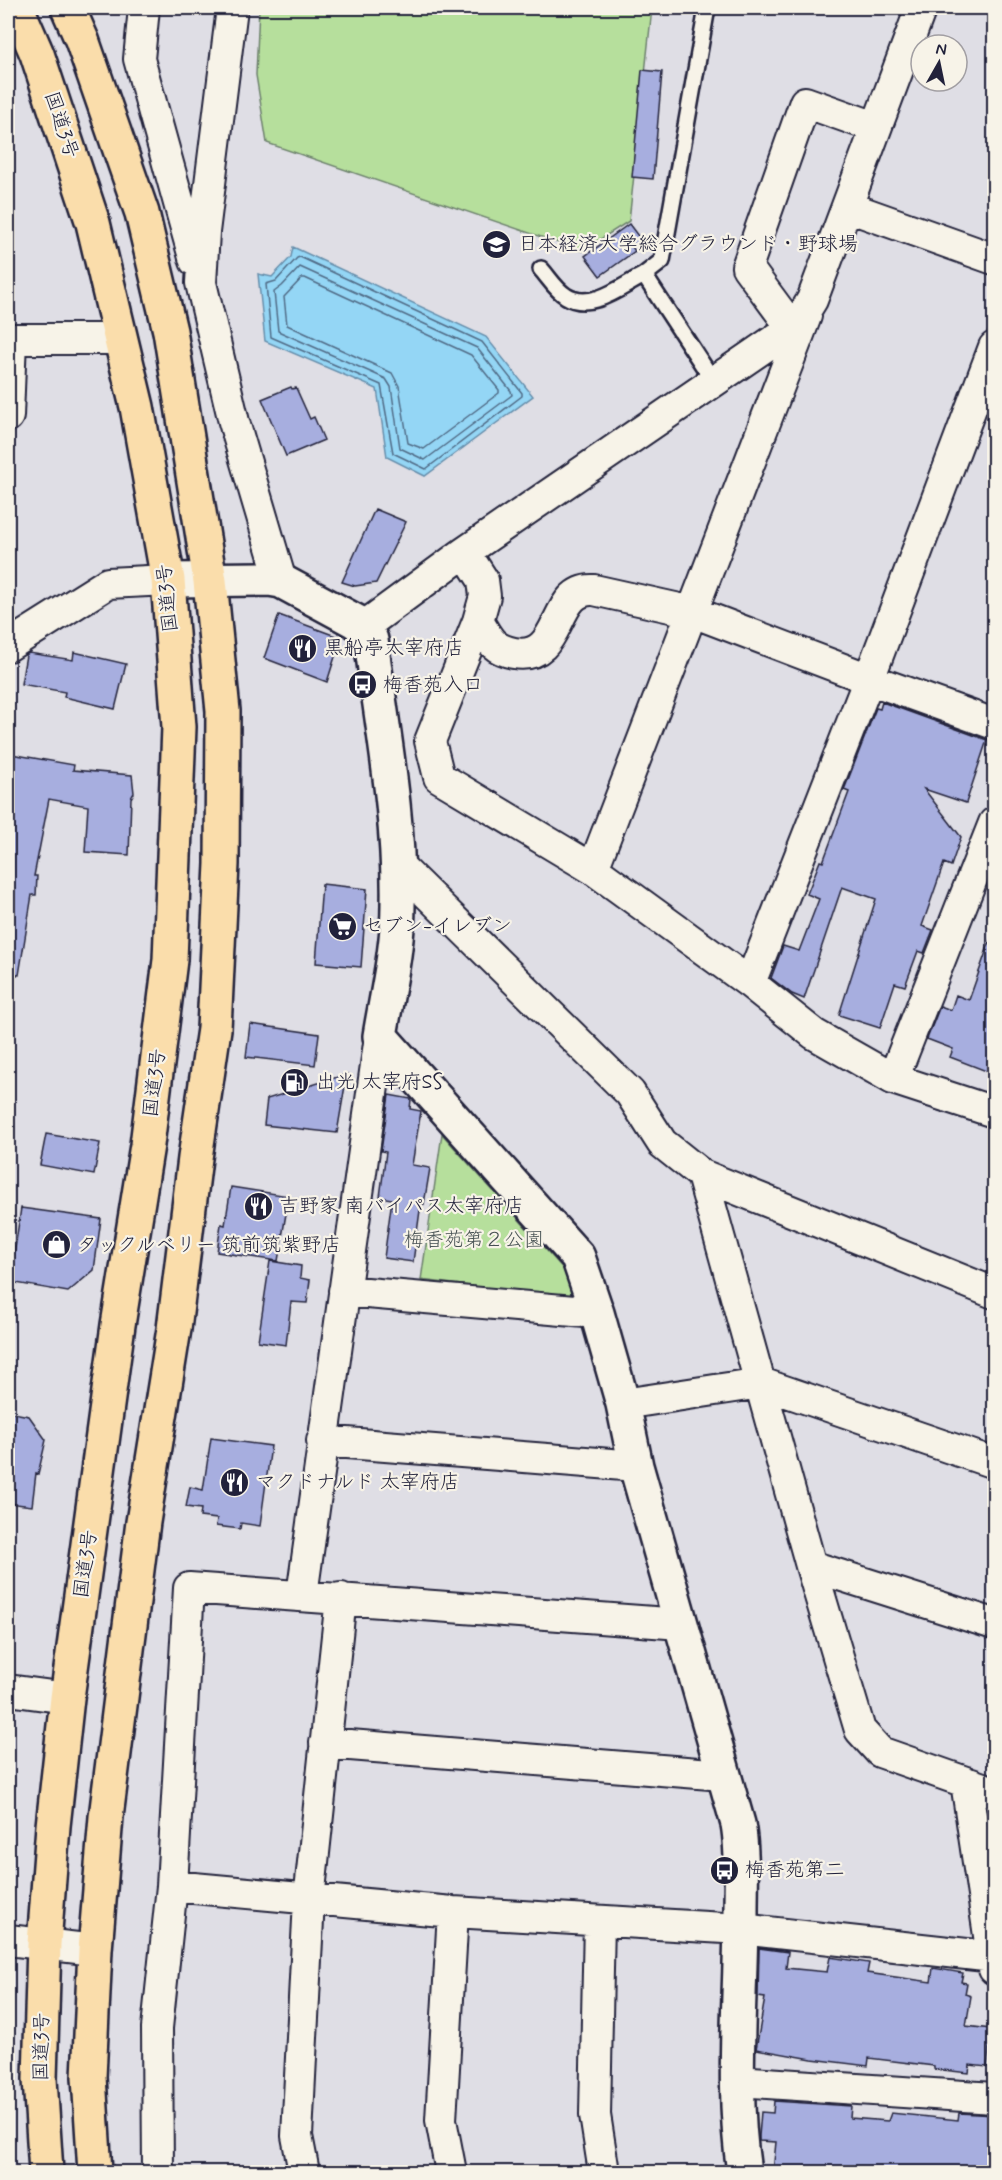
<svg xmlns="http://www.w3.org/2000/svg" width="1002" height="2180" viewBox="0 0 1002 2180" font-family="Mynerve,'Klee One',sans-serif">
<rect width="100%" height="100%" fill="#dfdee5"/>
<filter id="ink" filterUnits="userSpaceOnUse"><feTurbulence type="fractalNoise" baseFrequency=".0167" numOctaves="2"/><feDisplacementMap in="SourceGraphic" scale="12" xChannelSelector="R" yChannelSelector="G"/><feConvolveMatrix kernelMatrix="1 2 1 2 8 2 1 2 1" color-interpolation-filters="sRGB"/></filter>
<g filter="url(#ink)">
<path fill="#b6df9c" stroke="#6c806c" stroke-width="1.5" d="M259,8h393l-23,213 -47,30 -315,-108 -11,-68z
M442,1134l133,148 -6,16 -148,-18z
M994,1801v79l-10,-69z"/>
<path fill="#94d6f5" stroke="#668eab" stroke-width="1.5" d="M293,247l193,90 47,59 -108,80 -38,-19 -10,-68 -112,-48 -7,-67 14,3 19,-20z"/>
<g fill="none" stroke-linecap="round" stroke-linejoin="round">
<path stroke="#506a85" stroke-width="1.5" d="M300,257l182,85 40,51v3l-96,73 -33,-16 -12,-68 -110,-48 -5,-53 10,-3 21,-23z
M300,267l177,81 34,43 1,4 -87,65 -25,-12 -9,-61 -5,-8 -108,-48 -4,-39 8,-6z
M302,278h3l166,77 28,35v3l-75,56 -16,-6 -9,-57 -7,-13 -105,-48 -3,-28z"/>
</g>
<path fill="#a7aedf" stroke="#22223b" stroke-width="1.5" d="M642,70l20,2 -9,107 -21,-2z
M629,224l12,16 -9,7 3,4 -35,25 -15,-20z
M291,387l1,2 4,-1 14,31 4,-2 10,23 -38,16 -24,-57z
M375,509l31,13 -30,61 -21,3 -13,-4z
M279,615l62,23 -14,44 -63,-24z
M74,652l52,12 -11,45 -51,-12 1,-5 -44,-8 5,-29 3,-2 44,7z
M882,702l105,38 -21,63 -42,-14 37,48 -10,29 -7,-3 -22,63 11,4 -9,23 -6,-2 -13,35 -10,-3 -15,45 -41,-13 37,-116 -34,-12 -38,112 -12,-5 -21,-16 12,-32 16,5 20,-52 -12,-5 13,-33 3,1 26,-70 -5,-2 32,-82 4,1z
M11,754l63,11 -1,5 59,5 2,18 -3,5 -2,57 -44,-3 3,-46 -39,-7 -15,77h3l-1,19h-4l-13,80 -11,-1v-201z
M322,884l45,5 -6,78 -45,-4z
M992,935h2v139l-44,-17 3,-8 -26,-10 13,-33 11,4 5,-15 13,5z
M250,1024l69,10 -4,31 -69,-8z
M347,1074l-10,59 -73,-8 3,-26z
M389,1095l22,4 -1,10 11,2 -9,54 18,3 -6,36 -3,-1 -8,59 -29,-4 8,-59 -12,-2 6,-45 -5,-1z
M46,1134l54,9 -6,32 -54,-10z
M231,1187l58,9 -11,65 -61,-9 4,-28 4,1z
M21,1208l80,11 -7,51 -26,22 -58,-10z
M270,1261l31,5 -1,12 10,2 -3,23 -16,-1 -5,43 -28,-4z
M8,1412l21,4 17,24 -8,34 -2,-1 -4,33 -24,-3z
M211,1438l60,8 -11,80 -19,-3 -1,6 -24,-3 1,-7 -17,-2 1,-8 -15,-2 4,-20 13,3z
M759,1948l29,4 -2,16 41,4 3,-15 39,6 -2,10 64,9 2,-14 30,5 -2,9 6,1 -2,11 6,2 -5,30 25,3 -4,38 -17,-2 -1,8 -35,-4v-3l-65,-8 -1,8 -56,-7 -56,-10 9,-51 -7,-1z
M774,2101l77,5 -1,12 38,3 3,-8 67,7 1,-7 35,2v57h-221l3,-30 -17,-1v-5l2,-24 12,1z"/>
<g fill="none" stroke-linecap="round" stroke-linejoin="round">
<defs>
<path id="service" d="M707,8l-45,253 -18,14 70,107
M541,269c8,9 15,21 25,27 25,16 56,-10 78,-21"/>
<path id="minor" d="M144,8l-5,51 56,202
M232,8l-28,224 -3,51 33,139 47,159
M848,207l146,52
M792,328l-45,-61 58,-165 70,25
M8,339h113
M8,416l3,-77
M465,552l18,28 2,16 -7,25 -48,120 9,36 154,92 157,114 64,51 79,45 101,33
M478,621c11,18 14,28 36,32 50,9 37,-66 80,-63l99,22 176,67 125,45
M363,627l102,-75 327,-224 9,-10 11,-18 109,-292
M8,646l100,-63 60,-3
M397,864l233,229 32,50 40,32 292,118
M593,869l213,-553
M750,983l119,-304 125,-332
M893,1079l101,-256
M702,1175l109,391 49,164 20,22 114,40
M344,1291l253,22
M623,1404l138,-21 233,80
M322,1441l314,25
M811,1566l183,58
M302,1595l78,-559
M8,1690l59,8
M325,1743l398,32
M966,1782l28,187
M172,1886l281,26 288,17 253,28
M599,1921l-4,194 9,57
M8,1940l87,10
M737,2081l257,17
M158,2172l-1,-144 15,-142 17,-298 492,36
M304,2172l-7,-36 12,-236 32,-302
M451,2172l-10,-52 12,-208"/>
<path id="tertiary" d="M168,580l101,-1 12,2 74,40 8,6 8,13c11,86 29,179 27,265 0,43 -11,88 -18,131l198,221 19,56 26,91 13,62 102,358c5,28 3,58 3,87 0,87 -10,175 3,261"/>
<path id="trunk" d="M17,8l20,46 56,169 44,184 31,173 11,147 -9,233 -23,185 -29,180 -51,373 -14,128 -9,118 -4,135 6,93
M68,8l14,32 60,173 28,118 40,250 13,130 -1,153 -8,165 -19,129 -21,171 -31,193 -37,295 -11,133 -6,127 6,95"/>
</defs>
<use href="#service" stroke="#22223b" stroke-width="20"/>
<use href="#minor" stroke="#22223b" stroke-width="34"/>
<use href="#tertiary" stroke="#22223b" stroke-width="38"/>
<use href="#trunk" stroke="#22223b" stroke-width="38"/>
<use href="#service" stroke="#f7f3e8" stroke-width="15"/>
<use href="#minor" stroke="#f7f3e8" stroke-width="30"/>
<use href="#tertiary" stroke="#f7f3e8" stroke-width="33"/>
<use href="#trunk" stroke="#faddab" stroke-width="33"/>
</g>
</g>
<defs>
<symbol id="university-disc" viewBox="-11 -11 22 22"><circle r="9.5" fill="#22223b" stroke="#f7f3e8"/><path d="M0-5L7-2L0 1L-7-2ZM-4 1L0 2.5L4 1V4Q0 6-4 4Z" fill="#fff"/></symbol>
<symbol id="restaurant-disc" viewBox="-11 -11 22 22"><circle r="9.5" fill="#22223b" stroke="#f7f3e8"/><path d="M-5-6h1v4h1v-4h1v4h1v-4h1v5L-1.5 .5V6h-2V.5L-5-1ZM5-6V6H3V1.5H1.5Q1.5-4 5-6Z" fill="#fff"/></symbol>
<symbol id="bus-disc" viewBox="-11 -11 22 22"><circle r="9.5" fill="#22223b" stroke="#f7f3e8"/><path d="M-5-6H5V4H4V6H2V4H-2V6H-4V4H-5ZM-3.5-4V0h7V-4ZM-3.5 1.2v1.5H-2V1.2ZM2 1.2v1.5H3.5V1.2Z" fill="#fff"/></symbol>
<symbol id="supermarket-disc" viewBox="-11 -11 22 22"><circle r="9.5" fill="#22223b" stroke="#f7f3e8"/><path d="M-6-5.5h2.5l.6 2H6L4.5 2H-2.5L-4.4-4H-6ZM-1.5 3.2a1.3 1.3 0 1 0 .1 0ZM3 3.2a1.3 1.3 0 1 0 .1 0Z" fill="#fff"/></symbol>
<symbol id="fuel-disc" viewBox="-11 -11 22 22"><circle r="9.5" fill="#22223b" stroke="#f7f3e8"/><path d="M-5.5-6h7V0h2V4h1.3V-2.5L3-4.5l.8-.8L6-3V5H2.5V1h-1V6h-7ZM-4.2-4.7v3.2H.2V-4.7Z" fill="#fff"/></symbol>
<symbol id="shop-disc" viewBox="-11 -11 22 22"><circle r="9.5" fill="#22223b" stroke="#f7f3e8"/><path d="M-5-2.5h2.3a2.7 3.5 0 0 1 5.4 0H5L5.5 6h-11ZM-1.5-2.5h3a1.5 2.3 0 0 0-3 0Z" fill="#fff"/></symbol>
</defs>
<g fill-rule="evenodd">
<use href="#university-disc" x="480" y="228" width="33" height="33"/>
<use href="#restaurant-disc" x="286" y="632" width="33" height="33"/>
<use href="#bus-disc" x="346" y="668" width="33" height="33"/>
<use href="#supermarket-disc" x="326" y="910" width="33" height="33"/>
<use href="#fuel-disc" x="278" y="1066" width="33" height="33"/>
<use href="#restaurant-disc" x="242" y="1190" width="33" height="33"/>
<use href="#shop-disc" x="40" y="1228" width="33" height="33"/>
<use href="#restaurant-disc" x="218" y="1466" width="33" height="33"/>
<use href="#bus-disc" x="708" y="1854" width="33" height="33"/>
</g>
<g text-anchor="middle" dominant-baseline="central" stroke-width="4.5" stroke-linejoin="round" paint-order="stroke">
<g font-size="20" fill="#22223b" stroke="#f7f3e8">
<text transform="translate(61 125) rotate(72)">国道3号</text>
<text transform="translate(168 598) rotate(-96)">国道3号</text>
<text transform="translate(155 1083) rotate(-83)">国道3号</text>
<text transform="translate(86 1564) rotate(-82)">国道3号</text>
<text transform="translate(42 2047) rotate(-89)">国道3号</text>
</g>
<g font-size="20" fill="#22223b" stroke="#f7f3e8" text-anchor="start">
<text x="518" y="244">日本経済大学総合グラウンド・野球場</text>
<text x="324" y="648">黒船亭太宰府店</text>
<text x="383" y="685">梅香苑入口</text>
<text x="363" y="926">セブン-イレブン</text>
<text x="316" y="1082">出光 太宰府SS</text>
<text x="279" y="1206">吉野家 南バイパス太宰府店</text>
<text x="77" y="1245">タックルベリー 筑前筑紫野店</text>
<text x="256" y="1482">マクドナルド 太宰府店</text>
<text x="745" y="1870">梅香苑第二</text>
</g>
<g font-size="20" fill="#475153" stroke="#f7f3e8">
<text x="474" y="1240">梅香苑第２公園</text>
</g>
</g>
<rect width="1002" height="2180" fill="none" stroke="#f7f3e8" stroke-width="30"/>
<rect x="15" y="15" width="972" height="2150" fill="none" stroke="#22223b" stroke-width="2" filter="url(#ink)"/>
<g transform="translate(939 63) rotate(9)"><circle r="28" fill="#f7f3e8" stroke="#a29fa3" stroke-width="1.5"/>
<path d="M0-4.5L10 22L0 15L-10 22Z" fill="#22223b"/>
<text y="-9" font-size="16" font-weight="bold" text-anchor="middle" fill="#22223b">N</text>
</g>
</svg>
